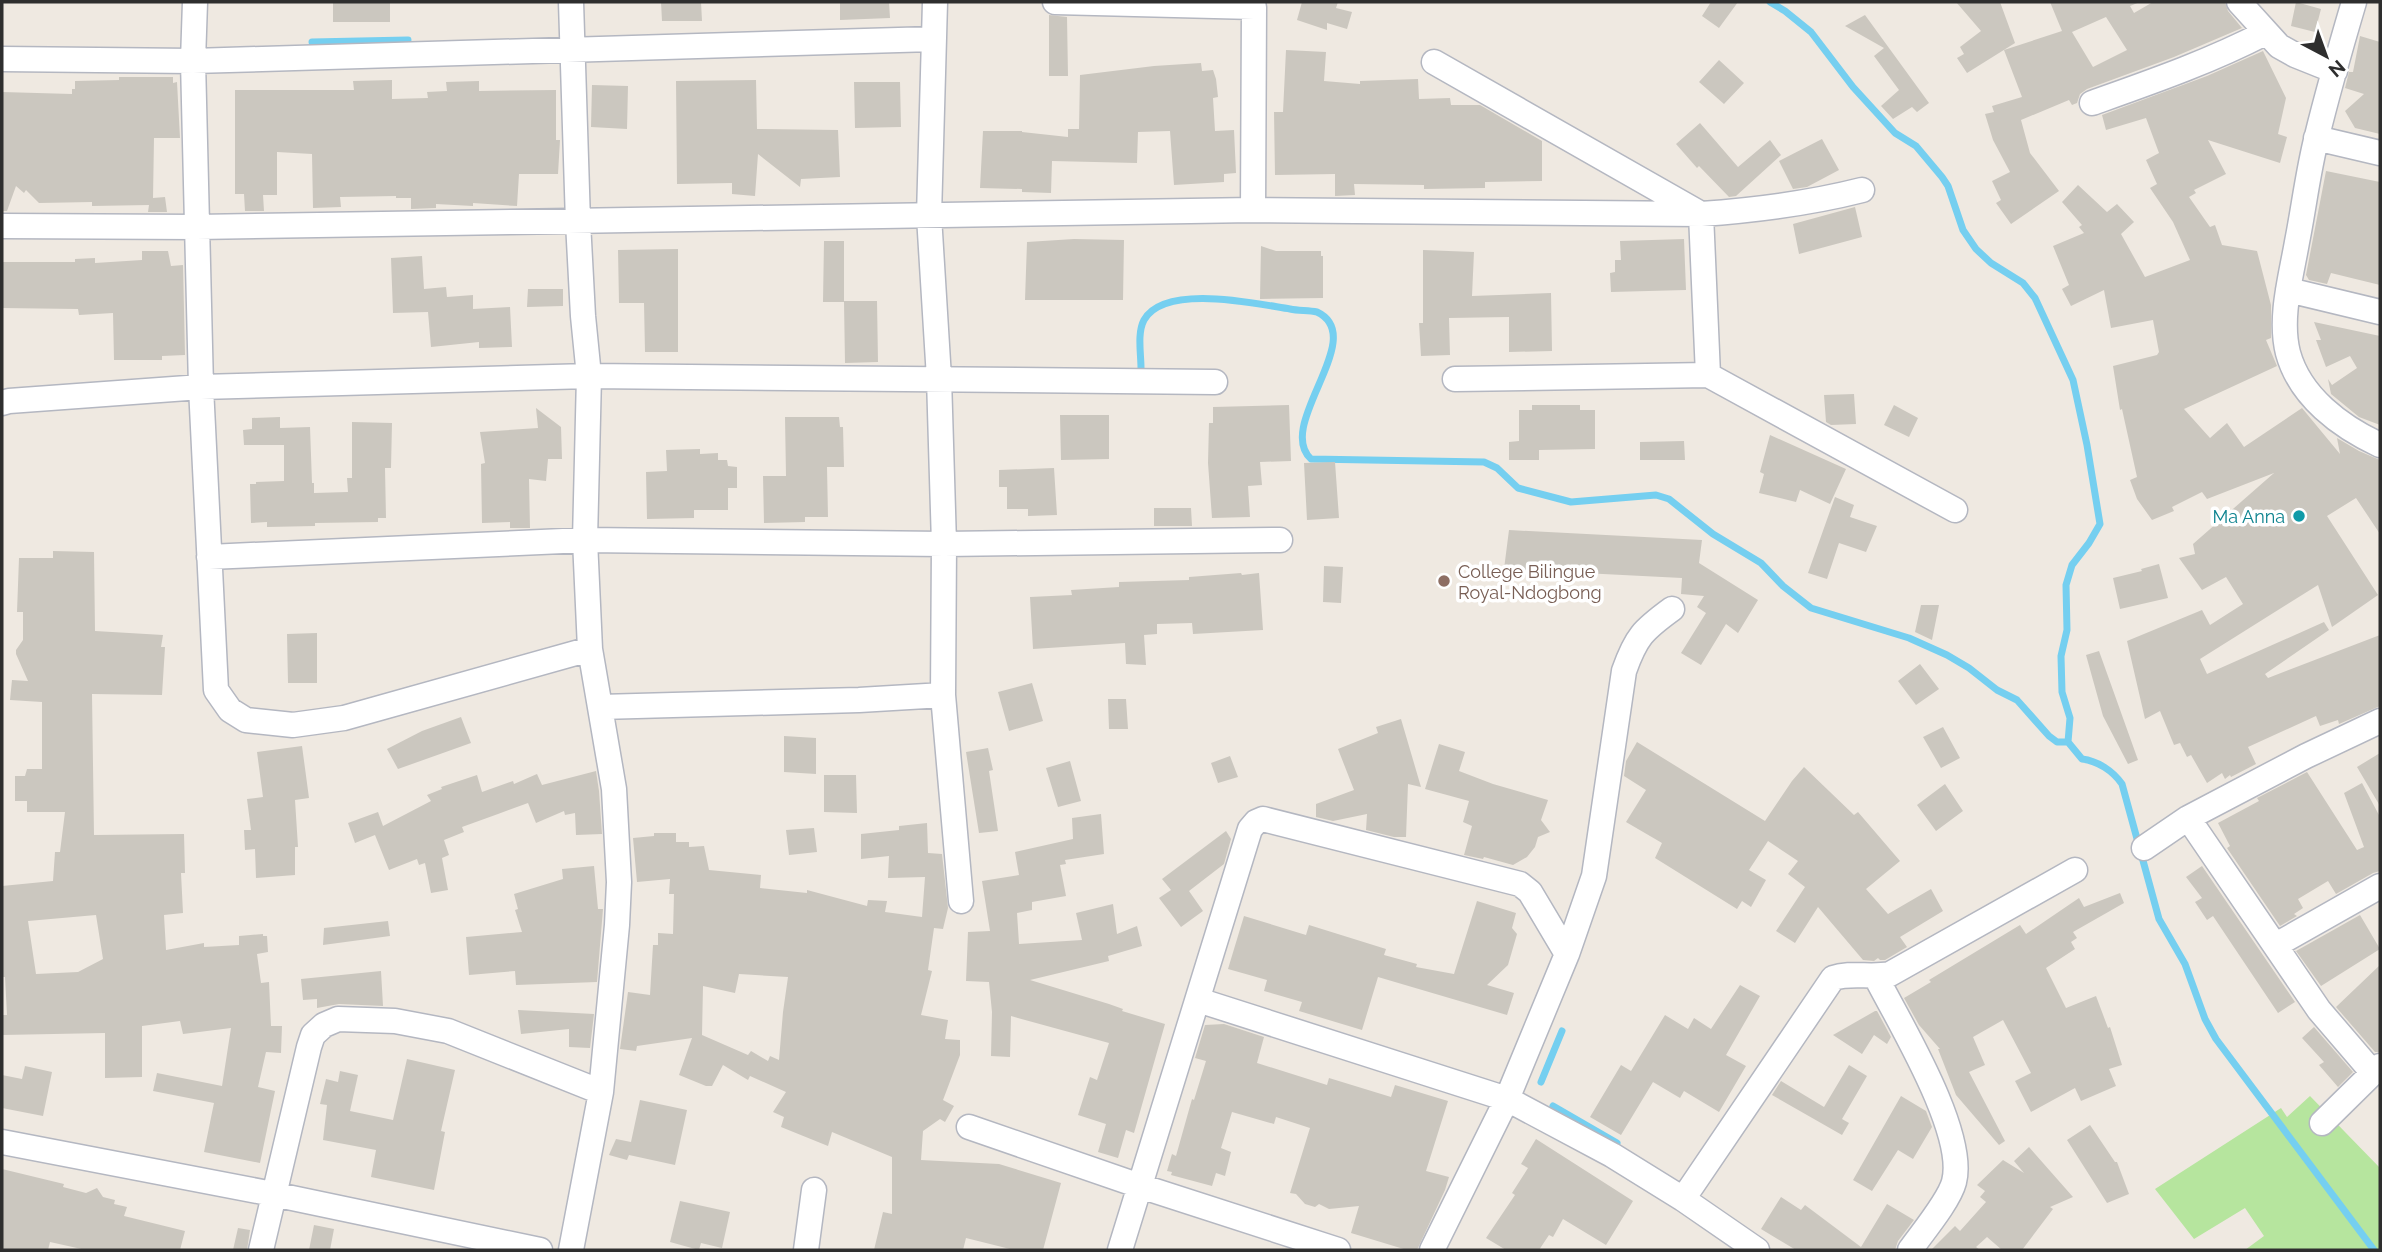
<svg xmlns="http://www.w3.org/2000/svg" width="2382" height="1252" viewBox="0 0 2382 1252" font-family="Raleway,sans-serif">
<rect width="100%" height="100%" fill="#efe9e1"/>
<path fill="#b6e59e" d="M2310,1096l70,72v82h-135l19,-14 -19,-28 -51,31 -39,-50 126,-81 6,9z"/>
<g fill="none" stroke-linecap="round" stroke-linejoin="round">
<path stroke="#75cff0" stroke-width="7" d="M1770,2l15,9 26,21 42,55 42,46 21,13 26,31 6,9 15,44 13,19 15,14 32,20 12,15 38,82 14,65 13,79 -11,19 -17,22 -6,20 1,45 -6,26 1,36 8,26 -2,24 14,17c16,2 31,12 40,25l37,135 26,45 20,55 11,20 158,211
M312,42l96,-2
M1141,368c0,-14 -4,-35 3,-48 21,-37 113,-16 146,-11 9,2 18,1 27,3 53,25 -43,113 -6,147l173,3 13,6 21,20 53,14 85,-7 13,4 44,35 48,29 22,23 28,22 98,30 38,17 22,13 28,22 20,10 32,36 8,6h11
M1541,1082l21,-51
M1553,1106l64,37"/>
</g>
<path fill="#cbc7bf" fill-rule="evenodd" d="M333,2h57v20h-57z
M661,2h40l1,19h-40z
M840,2h49l1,16 -50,2z
M1302,2h36l-2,6 16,4 -5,17 -20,-6v7l-30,-10z
M1711,2h27l-19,26 -17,-12z
M1956,2h44l15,41 -48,30 -10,-15 7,-4 -4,-7 21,-16z
M2050,2h90l-10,4 4,7 19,-11h72l3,9 14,17 -68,29 -87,32 -7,5 -3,9 -5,2 -3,-5 -48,20 9,33 29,38 -48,33 -15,-21 5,-3 -9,-19 18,-9 -17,-32 -8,-26 9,-2 -2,-6 30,-9 -18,-47 58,-19zM2106,17l21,33 -34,17 -21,-35z
M2296,2l25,7 -6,23 -24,-6z
M1049,15l18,2 1,59h-19z
M1865,15l64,88 -12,9 -5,-5 -19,12 -12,-13 18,-16 -25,-34 10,-8 -39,-22z
M2360,36l20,6v92l-25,-6 -10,-17 19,-17 -19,-6 4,-16h4z
M1286,50l40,2 -2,29 36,3v-3l58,-2 1,20 31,-1 1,7h29l62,36v40l-57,1v6l-61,1v-4l-70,-1 1,11 -20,1v-22l-60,1 -1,-63h9z
M2263,51l23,47 -8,36 9,3 -7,26 -72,-23 18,34 -32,16 2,3 -7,4 21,30 5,-2 7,20 35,6 14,54v33l-5,2 11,26 -93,43 26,29 17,-15 17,24 58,-39 38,46 -3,-16 22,13 21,9v74l-24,-36 -29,18 51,79 -46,32 -14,-42 -118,74 7,15 117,-52 5,8 -64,44 3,4 112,-43v71l-41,18 -1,-4 -18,6 -4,-10 -68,31 8,17 -25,13 -1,-2 -5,4 -3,-6 -15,10 -16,-28 -4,2 -7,-14 -6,2 -14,-34 -15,8 -18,-78 75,-31 8,15 33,-21 -17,-27 -24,13 -23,-32 16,-4 -2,-10 81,-71 -67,26 -5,-7 -30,15 2,4 -22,9 -15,-21 -7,-19 7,-3 -15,-68 -2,1 -7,-44 44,-11 2,-3 -6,-32 -42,8 -7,-38 -33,16 -9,-17 7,-4 -16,-39 31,-13 -5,-6 3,-2 -20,-23 16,-17 29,27 10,-8 17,18 -13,12 24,43 45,-17 -17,-38 -23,-34 7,-4 -11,-24 13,-7 -13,-35 -40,12 -4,-15 105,-39z
M1719,60l25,23 -20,21 -25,-22z
M1201,63l1,8 11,-1 3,9 2,18 -5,1 2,33 19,-1 2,43 -12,1v8l-50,3 -4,-54 -32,1 -1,31 -85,-2 -1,32 -29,-1v-3l-42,-1 3,-57h39v1l46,5v-8h11l1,-54 74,-9z
M119,77h54v6l4,-1 3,56h-26l-1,60 12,-1 2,15h-19l1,-7 -57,1v-4l-53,1 -13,-13 -2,3 -8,-7 -9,25h-5v-119l70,2v-5h3v-8l44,-1z
M392,80v19l36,-1 -1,-6 20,-1 -1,-9 33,-1v10l77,-1v50h4l-2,34h-39l-2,32 -44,-3v3l-37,-2v4l-25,1v-11h-15v-2l-56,1 1,10 -28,1 -1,-54 -35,-2v43h-14l1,16h-19l-1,-17h-9v-104h119l-1,-9z
M756,80l1,49 81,1 2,47 -39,2 -1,8 -42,-33 -3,42 -23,-2v-11l-55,1 -1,-103z
M854,82h46l1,45 -46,1z
M592,85l36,1 -1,43 -36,-2z
M1700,123l38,44 32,-27 11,15 -45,41 -7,1 -30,-31 -2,2 -21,-24z
M1822,139l17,31 -32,17 -14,2 -14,-28z
M2326,171l54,11v103l-49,-12 -4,11 -18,-4 -3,-5z
M1855,207l7,30 -63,17 -6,-30z
M1074,239l50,1 -1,60h-98l2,-58z
M1684,239l2,51 -75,2 -1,-19 5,-1v-12h6l-1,-19z
M824,241h20v60h33l1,61 -33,1 -1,-61h-21z
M1261,246l15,5h45v5h2v42l-63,1z
M678,249v103h-33l-1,-49h-25l-1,-53z
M1423,250l51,2 -2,44 79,-3 1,58 -43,1v-35l-60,1 1,37 -29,1 -2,-33h4z
M142,251h26l3,15 12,-1 2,90 -23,1v4h-48l-1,-47 -34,2 -1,-6 -76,-1v-46h73v-3l20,-1v5l47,-3z
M422,256l2,33 22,-2 1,10 26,-2v14l37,-2 2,40 -33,1v-6l-48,5 -3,-35 -35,1 -2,-55z
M528,289h35v17l-36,1z
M2314,322l66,14v89l-21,-8 -28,-23 -3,-15 4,6 25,-17 -7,-12 -24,11 -10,-27h5z
M1854,394l2,30 -25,1 -5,-3 -2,-27z
M1289,405l2,56 -31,1 2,23 -14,1 2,31 -38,1 -4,-55 1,-40h4v-16z
M1532,405h48v5h15v39l-56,1v10h-30v-18l10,-1v-31h13z
M1894,405l24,13 -9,19 -25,-12z
M536,408l25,19 1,32h-14l-2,22 -17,-2 1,49h-20v-6l-28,1 -1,-59 4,-1 -5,-31 58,-4z
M1060,415h49v44l-48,1z
M280,417v11l30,-1 2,56h2v10l34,-1 -1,-14h5v-56l40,1 -1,45h-6l1,50h-8v4l-63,1v3l-48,1v-5l-16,1 -1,-39h6v-2l28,-1v-36h-40l-1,-15 9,-1v-11z
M785,417h54l1,10h3l1,40h-17l1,50h-23v5l-41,1 -1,-47h23z
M1770,435l76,34 -16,35 -30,-14 -4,12 -37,-9 5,-19 -4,-2z
M1684,441l1,19h-45v-18z
M700,449v5l18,-1v7h9l1,6 9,1v21h-9v22h-34v8l-47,1 -1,-47 21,-1 -1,-21z
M1335,462l4,56 -32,2 -3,-57z
M1054,468l3,47 -29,1v-7h-21v-22h-8v-17z
M1835,497l19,8 -4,12 27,9 -11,26 -27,-9 -12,36 -19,-6z
M1154,508h37l1,18h-38z
M1509,530l193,10 -3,23 59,37 -20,33 -12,-9 -25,41 -20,-12 25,-40 -9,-6 7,-11 -23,-2 1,-16 -178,-9z
M53,551l41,1 1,79 68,4 -2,12h4l-3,48 -70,-1 2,141 90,-1 1,39h-4l2,40 -19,2 2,35 38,-7v4l35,-2v-9l24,-2v2h4l1,16 -11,2 4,29 8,-1 2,44h11l-1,27 -15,-1 -8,35 17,4 -15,72 -56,-11 10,-49 -61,-12 4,-18 65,13 9,-58 -48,6 -3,-13 -38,5v51l-37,1v-45l-103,2v-20h5l-2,-38h-3v-91l51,-5 2,-29h5l5,-40h-38v-11h-12v-25h10l2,-7h15v-67l-32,-2 2,-20 16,1 -12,-27v-4l7,-10v-28h-6l2,-54h34zM96,915l7,44 -25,13 -42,2 -8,-53z
M2159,564l9,34 -48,11 -7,-31 29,-7 -1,-2z
M1324,566l19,1 -2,36 -18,-1z
M1241,573l1,2 17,-2 4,57 -70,4 -1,-11 -35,1v10l-13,1 2,30 -20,-1 -1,-21 -92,6 -3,-52 42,-2 -1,-5 48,-3v-5l70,-2v-3z
M1921,605h18l-7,35 -17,-8z
M317,633v50h-29l-1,-49z
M2099,651l39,109 -10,4 -25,-48 -17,-61z
M1920,664l19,25 -23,16 -18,-24z
M1032,683l11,38 -34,10 -11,-39z
M1108,699h18l2,30h-19z
M461,717l10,26 -73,26 -11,-20 35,-18z
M1401,719l20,68 -13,-3 -2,53h-12l-28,-7 1,-16 -34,7 -17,-4v-13l38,-14 -16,-41 40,-16 -2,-6z
M1943,727l17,31 -19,10 -18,-31z
M784,736l32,2v36l-32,-2z
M1637,742l128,79 27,-40 12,-14 50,48 4,-3 42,49 -34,28 22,25 43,-25 12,22 -43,26 7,10 -22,13h-5l-2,-2 -4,3 -11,-1 -45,-53 -23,36 -19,-12 29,-44 -17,-13 10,-13 -30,-20 -19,29 17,10 -15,27 -9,-6 -5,8 -82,-51 7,-15 -36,-21 20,-32 -22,-14 2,-15z
M1439,744l26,8 -6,19 34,13 55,16 -7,20 9,12 -12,5 -3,10 -8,10 -14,8 -29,-8 -1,2 -19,-4 8,-29 -9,-4 6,-21 -44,-12z
M302,746l7,52 -14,2 3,47h-3v28l-39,3 -1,-29 -10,1 -1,-20h7l-4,-31 16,-2 -6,-45z
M988,748l5,22 -4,1 9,60 -19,2 -13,-81z
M2380,753v53l-23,-39z
M1230,756l8,21 -20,6 -7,-20z
M1070,761l11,40 -23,6 -12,-39z
M596,771l3,20 3,43 -26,1 -1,-22 -10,2 -1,-4 -28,12 -8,-20 -30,11 -36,13 2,5 -20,8 5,15 -7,3 6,32 -17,3 -6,-30 -6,2 -2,-6 -28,11 -14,-35 -20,8 -7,-20 30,-11 5,14 48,-25 -4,-6 15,-6 -1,-2 36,-12 5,17 31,-11 1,3 23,-10 5,11z
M2307,772l50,78 7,-3 -20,-54 18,-10 18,34v54l-7,2 -37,21 -8,-13 -30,18 5,9 -9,6 3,2 -17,10 -53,-78 3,-2 -12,-23 41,-22 -2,-3z
M824,775h32l1,38 -33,-1z
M1945,784l18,27 -27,20 -19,-26z
M1101,814l3,40 -39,6 1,4 -6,1 6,31 -34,6v8l-15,3 2,31 63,-4 -6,-27 37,-9 4,30 20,-8 5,20 -34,10 1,5 -79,19 79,24 14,5 -1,2 43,13 -31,109 -8,-3 -8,28 -20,-6 8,-28 -28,-9 12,-38 7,3 12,-37 -98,-27 -1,41 -19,-1 1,-44 -3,-30 -23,-1 2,-49 22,-1 -8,-50 37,-6 -4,-23 58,-13 -1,-21z
M927,823l1,30 14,1 6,54 -5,21 -9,-1 -6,42 4,1 -11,44 27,5 -3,19 15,1v15l-17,45 11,6 -9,16 -5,-3 -17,12 -2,29 78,4 62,19 -18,67h-29l-48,-12 -3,12h-89l9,-38 9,2v-57l-60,-25 -4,14 -47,-19 3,-10 -11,-5 13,-20 -36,-16 -2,4 -25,-15 -11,21h-6l-27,-11 13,-37 -55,8 -1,5 -16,-2 8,-57 22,3 3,-50h5v-12l15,1 1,-40h-5l1,-15 -33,3 -4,-44 21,-2v-3h22v9h13v5l15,-1 5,24 52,5 -1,13 47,5v-3l60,16 1,-6 19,1 -2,11 37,5 3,-40 -37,1 1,-22 -28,3v-25l38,-4v-4zM739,974l49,3 -5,35 -4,48 -9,-4 -2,5 -17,-10 -3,4 -46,-20 1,-49 32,7z
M814,828l3,24 -28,3 -3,-25z
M1226,831l5,8 -7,25 -35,27 14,20 -22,16 -22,-29 12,-8 -9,-11z
M594,866l4,43h5l-6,73 -81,3 -1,-14 -46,4 -3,-38 56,-5 -7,-22 3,-1 -4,-15 49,-15 -1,-10z
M2202,866l93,136 -17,11 -65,-97 -6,4 -12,-18 7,-4 -16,-21z
M2120,893l4,10 -51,29 4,6 -6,4 4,7 -29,19 20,40 30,-12 12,32 2,-1 12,38 -13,4 7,17 -35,15 -6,-13 -44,24 -16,-31 16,-8 -28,-53 -30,17 12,28 -16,7 36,69 -6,4 -43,-50 -18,-46h2l-21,-24 -15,-27 27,-16 -2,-2 91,-55 6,9 53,-36 5,9z
M1477,901l39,12 -4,15 5,6 -9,31 -21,20 27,8 -7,22 -129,-38 -16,53 -63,-19 3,-9 -38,-11 3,-11 -39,-11 16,-53 62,19 3,-10 77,24 -2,6 33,9 -1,3 38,7z
M2360,915l20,34 -59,37 -25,-35z
M388,921l2,15 -67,9 1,-17z
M2380,965v87h-5l-39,-45z
M381,971l2,35 -44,-2 -22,4v-9l-14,1 -2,-21z
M1740,985l20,11 -34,59 20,11 -27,46 -35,-21 -4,7 -27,-16 -32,53 -31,-18 31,-52 10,6 34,-56 23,14 6,-11 17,11z
M518,1010l76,4 -4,34 -21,-1v-18l-48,5z
M1875,1011h2l14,26 -4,7 -13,-9 -12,19 -29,-19z
M1224,1024l40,13 -7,26 70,22 2,-7 62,19 4,-12 53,16 -22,70 23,6 -4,13 -28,60h-10l-56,-17 8,-27 -30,3 -10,-5 -4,3 -10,-3 -9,-10 -6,-1 20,-65 -34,-11 -2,7 -42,-12 -11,36 10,4 -6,24 -9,-3 -4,13 -41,-11 1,-3 -5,-1 5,-17 4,2 16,-57 2,1 12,-39 -11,-3 10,-33z
M2314,1027l39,45 -15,15 -19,-22 5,-3 -22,-24z
M407,1059l48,11 -14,61 4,1 -11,58 -63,-13 5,-27 -53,-10 4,-35 -7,-1 6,-25 12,3 2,-11 18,4 -8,36 43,9z
M1849,1065l18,11 -25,43 7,4 -7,12 -70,-40 9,-14 43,26z
M25,1066l27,6 -9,44 -41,-8v-33l20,4z
M1901,1096l25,15 6,16 -19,32 -15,-9 -26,41 -19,-11z
M640,1100l47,10 -12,55 -46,-10 -2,5 -18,-5 7,-16 15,3z
M2090,1125l25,37h2l12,32 -22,9 -40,-63z
M1536,1139l97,62 -27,44 -43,-26 -10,18 -4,-2 -10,15h-33l-20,-12 29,-43 -3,-2 16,-25 -7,-4z
M2029,1147l44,50 -23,10 3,2 -31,41h-20l-15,-13 -11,10 4,3h-49l24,-24 5,5 26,-29 -6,-5 5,-6 -8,-6 26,-25 21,13 -10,-12z
M2,1169l62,15 -1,3 23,6 11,-5 6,9 12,3 -1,4 13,3 -3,9 61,15 -5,19h-94l-36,-8 -2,8h-46z
M1781,1197l20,13 4,-5 56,42 26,-43 27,16 -16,21 -3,9h-99l-35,-21z
M680,1201l50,11 -8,36 -21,-5 -2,7 -29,-8z
M314,1225l20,4 -4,21h-21z
M238,1228l12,2 -3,20h-14z"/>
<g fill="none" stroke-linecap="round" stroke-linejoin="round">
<defs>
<path id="minor" d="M195,2l-2,59 8,326 15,303 14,20 16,10 47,5 51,-7 246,-69
M935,2l-6,214 10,162 5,166 -1,151 18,206
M1055,2l199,5 -1,203
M2239,2l40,44 16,9 40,16
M2354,2c-13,44 -26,89 -37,134 -9,35 -13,71 -20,106 -6,35 -18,76 -9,111 12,44 53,74 92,92
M2,59l191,2 740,-22
M1434,62l267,152 7,161
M2092,103c59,-21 117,-41 173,-70
M2316,138l64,15
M2,226l195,1 1056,-17 448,4c56,-4 106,-10 161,-24
M2288,290l92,22
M1455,379l253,-4 247,135
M2,403l7,-2 192,-14 388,-11 626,6
M209,557l376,-17 359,4 336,-4
M600,707l259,-7 84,-5
M2188,818l131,192 54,63
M2144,848l44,-30 118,-62 74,-35
M2276,945l104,-59
M1876,977c23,45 91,156 78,205 -5,19 -32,51 -44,68
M1198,1000l309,99 105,56 71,44 74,51
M2322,1123l58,-57
M969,1127l171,59 198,64
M2,1142l271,52 267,56
M1683,1199l150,-221c17,-6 39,0 57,-4l185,-104
M261,1250l48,-203 4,-12 11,-10 14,-6 57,2 53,10 153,61
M571,1250l30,-158 16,-167 2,-43 -5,-93 -24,-140 -5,-109 4,-164 -6,-60 -5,-94 -7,-220
M806,1250l8,-60
M1120,1250l130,-421 6,-7 7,-3 257,65 10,8 37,62
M1432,1250l75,-151 60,-145 27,-78 30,-205c12,-34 19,-41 48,-62"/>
</defs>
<use href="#minor" stroke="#b4b7c1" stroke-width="27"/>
<use href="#minor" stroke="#fff" stroke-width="24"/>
</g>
<circle fill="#0f9aa8" stroke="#fff" stroke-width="2.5" cx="2299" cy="516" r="7"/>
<circle fill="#8d6e63" stroke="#fff" stroke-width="2.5" cx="1444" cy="581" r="7"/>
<g text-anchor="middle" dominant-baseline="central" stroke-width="7" stroke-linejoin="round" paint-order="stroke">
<g font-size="18" fill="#0d838f" stroke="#fff" text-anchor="end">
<text x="2285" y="516">Ma Anna</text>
</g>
<g font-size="18" fill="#785e54" stroke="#fff" text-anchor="start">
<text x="1458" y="571">College Bilingue<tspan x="1458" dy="21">Royal-Ndogbong</tspan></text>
</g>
</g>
<rect width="2382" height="1252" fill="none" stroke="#2e2e2e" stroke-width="7"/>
<g transform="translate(2326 56) rotate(139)" stroke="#ffffff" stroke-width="5" paint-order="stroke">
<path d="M0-5L12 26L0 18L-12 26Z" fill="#2e2e2e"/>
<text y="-10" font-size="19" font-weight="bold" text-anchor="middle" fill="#2e2e2e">N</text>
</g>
</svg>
